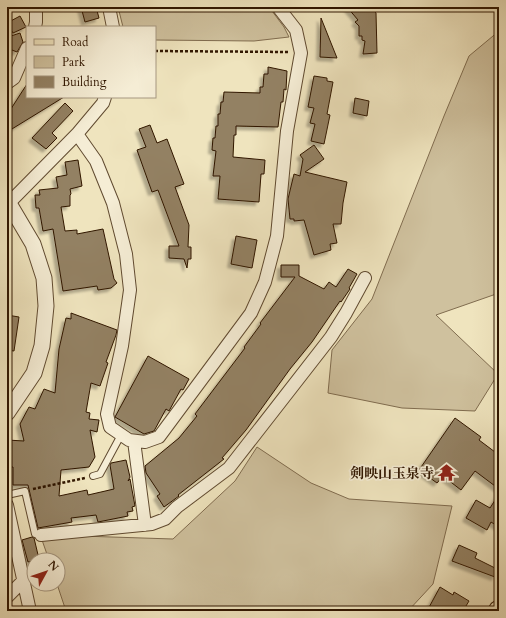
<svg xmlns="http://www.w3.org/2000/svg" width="506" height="618" viewBox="0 0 506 618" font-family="Cardo,'Noto Serif JP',serif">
<defs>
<filter id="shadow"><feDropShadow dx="-3.5" dy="3.5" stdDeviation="1" flood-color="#0004"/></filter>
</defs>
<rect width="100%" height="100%" fill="#efe4be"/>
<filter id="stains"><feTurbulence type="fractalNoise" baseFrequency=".005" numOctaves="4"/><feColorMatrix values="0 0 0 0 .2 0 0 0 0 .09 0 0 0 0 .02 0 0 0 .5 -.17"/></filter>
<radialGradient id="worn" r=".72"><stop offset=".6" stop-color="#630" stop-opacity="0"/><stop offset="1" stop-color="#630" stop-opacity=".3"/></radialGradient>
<path fill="#cfc19e" stroke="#806c4f" d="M118,7h151l15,20 5,10 -35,4 -99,-1v-13h-32z
M499,31v262l-63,22 62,59 -23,37 -73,-3 -74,-15 4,-43 40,-51 72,-183 25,-60z
M257,447l54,36 38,16 103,7 -19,78 -25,27h-342l-9,-27 1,-24h-9l-7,-20 39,-4 92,3 62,-58z"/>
<path fill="#938163" stroke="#301600" filter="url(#shadow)" d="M81,7h15l3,11 -14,4z
M347,7h25l4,6 1,40 -14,1 2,-13 -3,-1v-4h-3v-10l-4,-4 3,-2z
M20,16l6,11 -13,6 -6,-10z
M321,18l16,40 -17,-1z
M20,33l3,9 -6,10 -10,-4 3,-6 -2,-5z
M268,67l19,4 -1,19 -2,-1 -1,13h-2l-3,25 -42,-1v9h-2l-1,22 32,3 -1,14h-3l-2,28 -41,-3 2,-23h-7l3,-25 -4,-1 1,-12h2l1,-12h2v-12h2l1,-12h2l1,-10 36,1v-6h3l1,-13h4z
M314,76l13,2v3l6,1 -6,32 3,1 -6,29 -13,-3 4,-17 -5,-1 4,-15 -6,-1z
M27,84v13h37l-57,35v-17z
M355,98l14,3 -2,15 -14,-3z
M65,103l8,8 -21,22 5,5 -11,11 -14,-11z
M150,125l7,18 10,-4 17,45 -9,3 14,38 -1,22h3v12h-3l-1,9 -3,-9 -15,-1v-12h10l-21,-56 -6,2 -15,-42 9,-3 -7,-18z
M314,145l10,14 -19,13 42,10 -4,21 -2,21h-8l4,19 -7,1 1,6 -17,5 -10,-35 -10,1v-2h-4l-2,-20 6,-25 6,2 3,-17 -3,-4z
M78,160l4,26 -12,3 1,5 -1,1v11l-9,1 4,24 12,-1v4l26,-5 11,50 3,4 -6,5 -13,2 -1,-4 -34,5 -10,-62 -10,2 -4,-23h-3l-1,-13h5l-1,-5 19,-2 -2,-11 11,-2 -2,-13z
M236,236l21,4 -5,28 -21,-4z
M281,265h18v11l25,13 5,-7 7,5 12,-18 9,5 -8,14 1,1 -9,13 -1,-1 -28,41 -22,27 -44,61 -24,28 2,1 -46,36 1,1 -15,11 -7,-11 3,-2 -14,-21 -1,-7 34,-28 18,-22 -2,-2 50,-66 -1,-1 17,-23 -1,-1 35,-46h-14z
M71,313l46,17 -1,5 -10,27 2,1 -8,23 -9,-3 -5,29 4,1 -1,6 10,1 -2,12 -7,-2 5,27 -6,10 -28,3 -2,26 28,-6 1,5 26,-6 -4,-24 1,-2 15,-3 4,17 -2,4 2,-2 5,27 -3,1 1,4 -6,1 1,4 -30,6 -2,-7 -25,3 1,4 -34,6 -10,-43h-15v-18h-4v-9h-2v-18l17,1 -4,-17 9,-17 6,2 9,-20 11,4 4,-44 7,-31 5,1z
M7,315l12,2 -5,34 -7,-1z
M148,356l41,23 -6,11 -2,-1 -12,22 -3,-2 -12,22 -10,3 -29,-17z
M455,418l26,19 -2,3 20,15v34l-24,-18 -14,19 -18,-14 -6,7 -18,-13z
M499,494v33l-8,-5 -4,8 -21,-12 10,-18 14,8z
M32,537l2,1 5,21 -11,3 -6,-22z
M459,545l18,8 -2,5 24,12 -4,7 -43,-16z
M440,587l13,8 1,-3 15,9 -6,10h-36z"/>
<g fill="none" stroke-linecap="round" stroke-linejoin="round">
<defs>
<path id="service" d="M93,476l7,-2 21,-39
M7,495l18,-4 10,43 6,1"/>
<path id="minor" d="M109,7l4,20
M35,27l1,-5v-15
M7,83l7,-5 13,-30
M77,134l19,27 17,42 13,51 4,36 -8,56 -15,68 3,13 19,13 16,2 14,-5 92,-124 14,-31 12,-46 10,-105 14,-78 -5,-23 -18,-23
M7,205l70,-71 26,-31 2,-6
M134,441l11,84
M7,505l23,106
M41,535l111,-11 13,-5 12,-12 52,-39 102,-131 15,-24 19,-35
M7,597l16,-16"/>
<path id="tertiary" d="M7,200l26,44 11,34 2,28 -4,40 -8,27 -27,40"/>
<path id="primary" d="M498,611l1,-1"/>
</defs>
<use href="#service" stroke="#604a30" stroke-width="8"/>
<use href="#minor" stroke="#604a30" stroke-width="14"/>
<use href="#tertiary" stroke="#604a30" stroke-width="17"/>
<use href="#primary" stroke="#301600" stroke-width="21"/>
<path stroke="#301600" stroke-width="2.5" stroke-dasharray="3 2" stroke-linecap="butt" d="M155,51l133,1
M33,489l52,-11"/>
<use href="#service" stroke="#f5edd5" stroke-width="6"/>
<use href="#minor" stroke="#f5edd5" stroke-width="12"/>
<use href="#tertiary" stroke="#f5edd5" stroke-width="15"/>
<use href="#primary" stroke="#efe4be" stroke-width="19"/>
</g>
<defs>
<symbol id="temple-bare" viewBox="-9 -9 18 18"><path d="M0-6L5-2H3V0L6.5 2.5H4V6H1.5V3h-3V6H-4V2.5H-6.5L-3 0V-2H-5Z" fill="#8f2418" stroke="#f5edd5" stroke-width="2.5" paint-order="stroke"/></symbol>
</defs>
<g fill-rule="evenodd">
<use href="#temple-bare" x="434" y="460" width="25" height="25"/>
</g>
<g text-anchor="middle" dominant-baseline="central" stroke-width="3.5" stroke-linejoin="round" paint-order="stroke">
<g font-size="14" font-weight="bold" fill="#301600" stroke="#f5edd5" text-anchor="end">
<text x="434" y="473">剣映山玉泉寺</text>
</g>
</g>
<rect width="506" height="618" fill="none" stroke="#efe4be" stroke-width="24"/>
<rect x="8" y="8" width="490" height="602" fill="none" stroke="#301600" stroke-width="2"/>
<rect x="12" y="12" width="482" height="594" fill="none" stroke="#301600"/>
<rect x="26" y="26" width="130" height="72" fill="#f5edd5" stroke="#a69780"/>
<rect x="34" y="39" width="20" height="6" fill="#efe4be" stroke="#a69780"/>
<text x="62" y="46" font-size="12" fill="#301600">Road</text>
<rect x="34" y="56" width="20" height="12" fill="#cfc19e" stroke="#a69780"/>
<text x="62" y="66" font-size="12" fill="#301600">Park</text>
<rect x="34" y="76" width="20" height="12" fill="#938163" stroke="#a69780"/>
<text x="62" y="86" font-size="12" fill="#301600">Building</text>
<g transform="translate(46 572) rotate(50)"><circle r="19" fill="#f5edd5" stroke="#a69780"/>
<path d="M0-3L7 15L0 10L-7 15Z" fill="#8f2418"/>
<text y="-6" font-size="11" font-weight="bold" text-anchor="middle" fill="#301600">N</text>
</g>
<rect width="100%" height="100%" filter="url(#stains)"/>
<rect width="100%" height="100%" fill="url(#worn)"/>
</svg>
